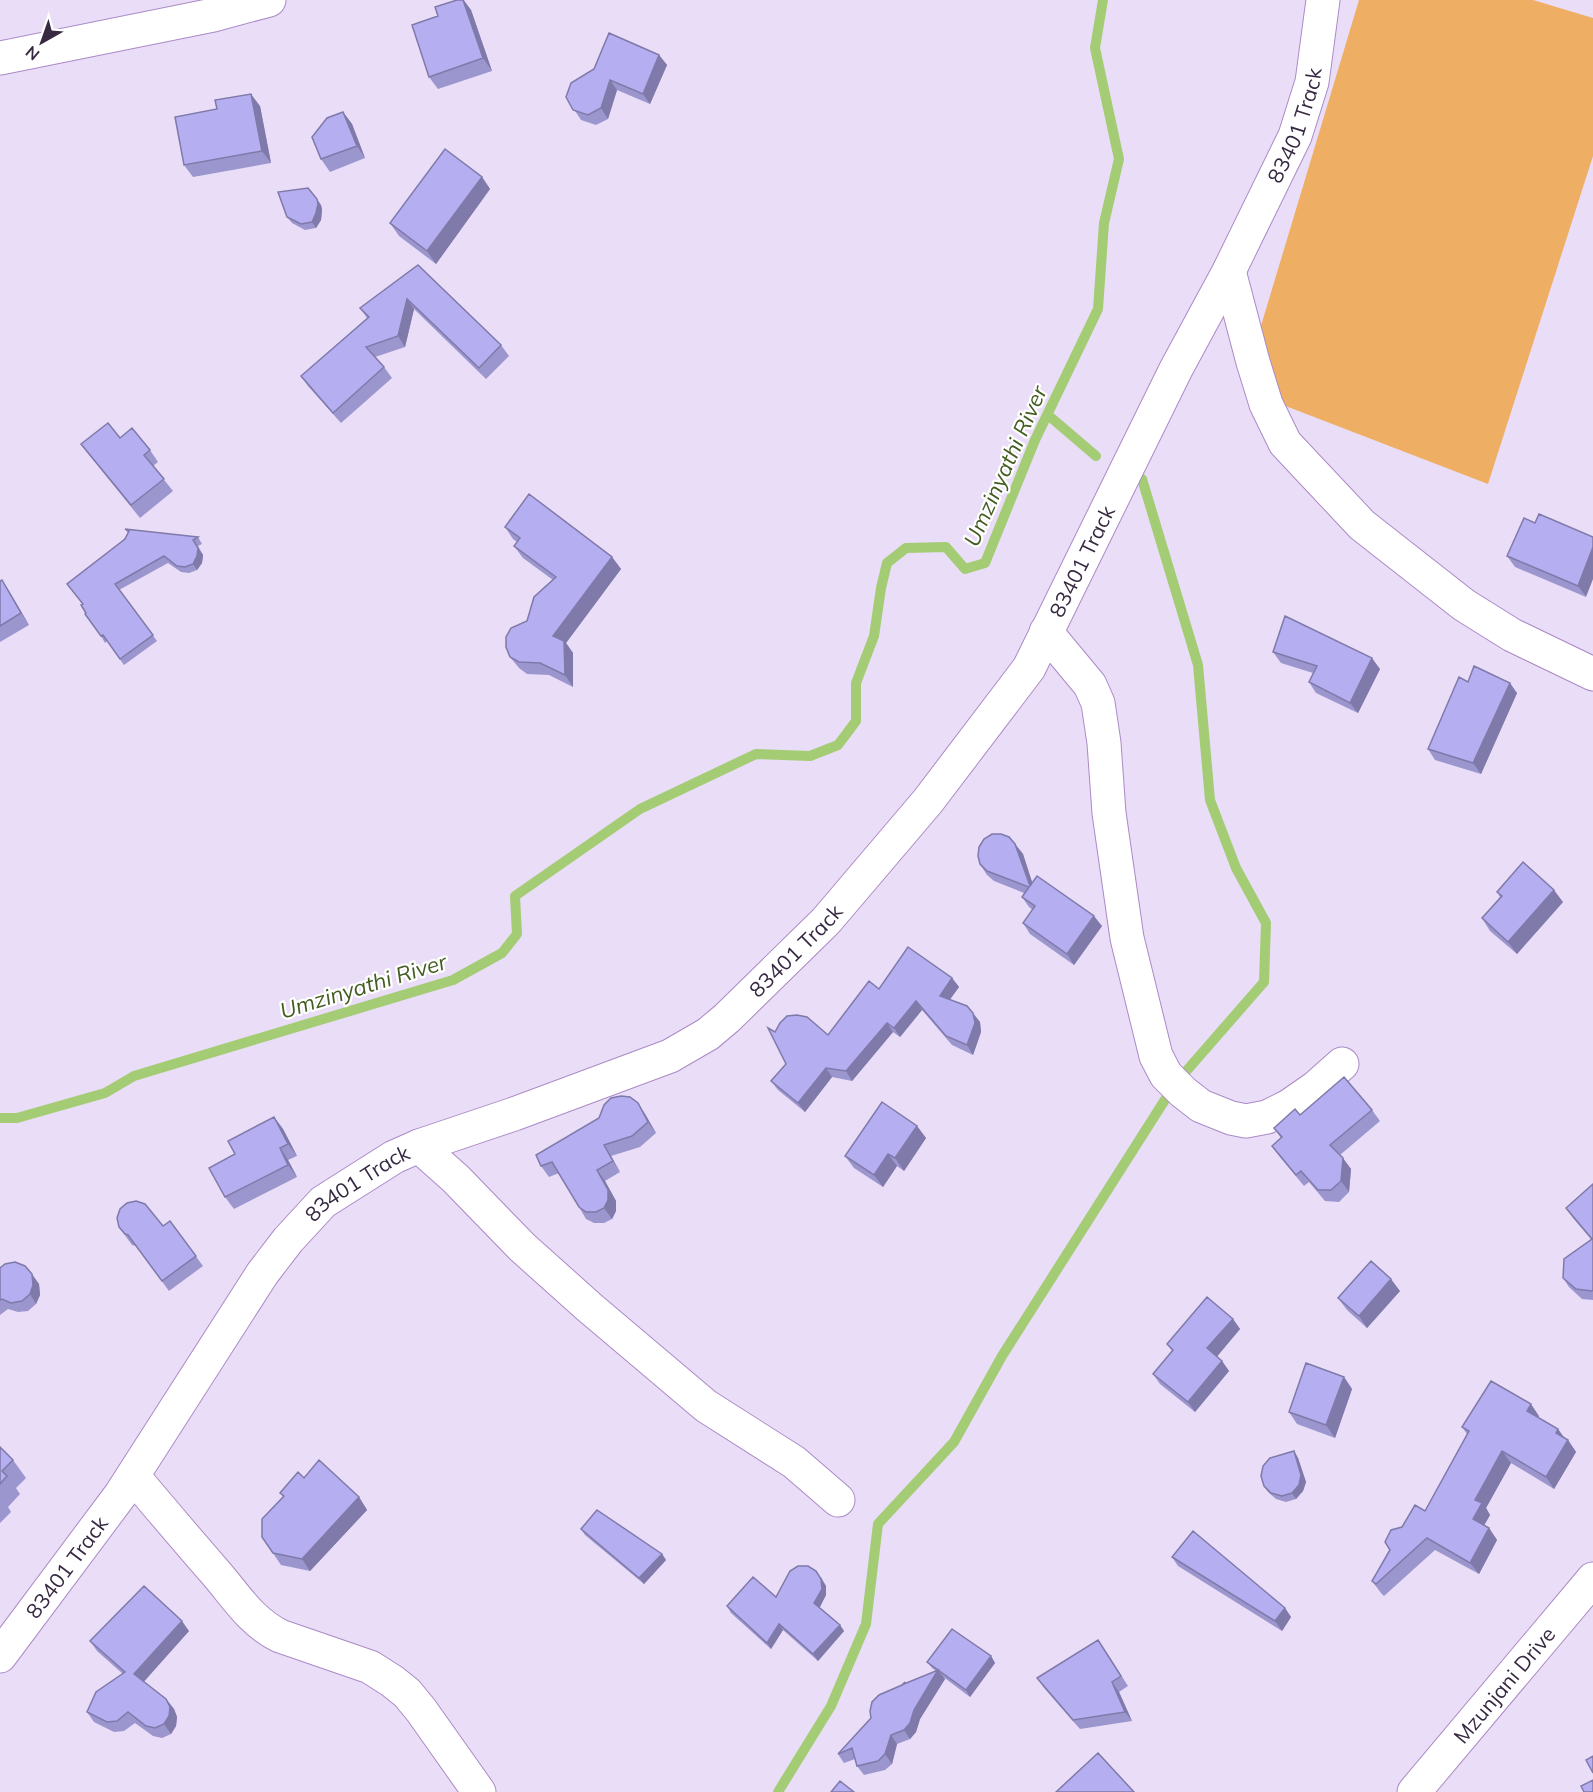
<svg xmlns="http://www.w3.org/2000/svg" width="1593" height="1792" viewBox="0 0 1593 1792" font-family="Mulish,sans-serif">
<rect width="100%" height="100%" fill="#eaddf7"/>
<path fill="#eeaf65" d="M1359,0h174l60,18v138l-105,328 -244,-94 13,-51z"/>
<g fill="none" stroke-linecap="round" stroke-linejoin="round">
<path stroke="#a4cc74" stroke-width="10" d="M1048,415l48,41
M0,1118h17l88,-25 29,-17 319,-96 49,-27 15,-19 -2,-38 125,-87 116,-55 54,2 28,-11 18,-24v-38l18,-47 7,-48 6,-25 19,-15 40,-1 19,22 20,-6 50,-123 63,-131 6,-86 15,-64 -24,-111 8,-48
M778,1792l53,-86 35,-82 12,-100 76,-82 48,-86 173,-272 89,-102 2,-59 -30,-55 -26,-68 -12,-135 -56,-186"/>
<defs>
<g id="minor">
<path d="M0,58l213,-43 56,-15"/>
<path d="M1229,271l24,91 13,42 19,39 77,82 102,80 48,30 81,39"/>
<path d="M1046,632l44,53 8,18 6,40 5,70 18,125 29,118 10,19 17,17 18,14 30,12 15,3 21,-4 22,-11 26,-18 27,-24"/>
<path d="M419,1146l37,33 66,68 67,60 117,99 88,56 44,38"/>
<path d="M133,1476c27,32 54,64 82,96 21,24 35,49 65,64l90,31 22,14 15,12 14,17 58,82"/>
<path id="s1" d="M0,1656l121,-162 141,-220 26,-34 35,-38 71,-45 25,-11 95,-32 156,-58 38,-22 19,-16 99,-97 102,-120 101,-133 147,-299 53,-98 66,-135 17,-54 11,-82"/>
</g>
<g id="major">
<path id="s2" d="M1414,1792l179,-213"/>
</g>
</defs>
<use href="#minor" stroke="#ab8ac7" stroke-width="35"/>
<use href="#major" stroke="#ab8ac7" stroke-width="35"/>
<use href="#minor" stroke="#fff" stroke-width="33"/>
<use href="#major" stroke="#fff" stroke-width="33"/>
</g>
<path fill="#9c96cf" d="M457,0h7l7,10 21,61 -54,18 -9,-12 9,-61z
M659,55l8,10 -17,39 -33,-14 -9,29 -12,6 -15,-5 -15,-23z
M260,106l11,57 -78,14 -9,-12z
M343,112l9,12 13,34 -35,14 -9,-13z
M482,177l8,12 -54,75 -37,-28 -9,-13z
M321,205l1,5 -1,10 -5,8 -11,2 -13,-7 -5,-6z
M418,265l83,80 8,11 -23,23 -72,-70 -9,38 -30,10 9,10 8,11 -51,45 -33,-37 -7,-10 66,-58 -7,-10z
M120,438l30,12 8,12 -5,4 20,25 -33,27 -50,-62 -9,-12z
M1535,523l51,74 -71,-30 -8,-11z
M505,527l107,30 9,12 -55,74 7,10v34l-24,-12 -22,-1 -8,-6 -9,-11 43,-77 -30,-22 -9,-12 3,-4 -4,-3z
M125,529l73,8 4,7 -4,2 5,9 -1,8 -5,7 -8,3 -8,-1 -13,-9 -49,27 38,51 -33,24 -17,-24 -2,2 -4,-7 -19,-32 46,-71z
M0,581l9,10 20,34 -29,17z
M1273,652l107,17 -22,44 -42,-20 -7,-11 4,-9 -32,-10z
M1468,682l49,11 -36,81 -46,-14 -7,-11z
M1015,844l8,10 9,29 70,43 -28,39 -44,-31 -7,-11 10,-13 -4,-3 -7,-10 2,-4 -30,-12 -7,-6 -7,-11z
M1497,892l66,10 -46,52 -27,-23 -8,-13 18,-21z
M952,978l7,9 -9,12 30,23 1,10 -8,23 -21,-10 -30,-35 -22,27 -7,-5 -41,49 -20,-4 -27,35 -27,-22 -7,-9 15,-17 -11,-32 53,3z
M638,1103l7,11 11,19 -16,14 -29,9 9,16 -15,9 11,20v10l-4,8 -8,4h-10l-8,-4 -7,-12 -20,-34 -10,4 -8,-11z
M1372,1110l8,11 -40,34 11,14 -2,23 -10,10 -14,-1 -16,-19 -5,4 -24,-29 -8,-11 9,-8 -7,-10 26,-13z
M274,1117l9,12 14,27 -9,4 9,17 -63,32 -9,-12 10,-43z
M917,1126l9,12 -22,33 -7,-5 -14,21 -29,-19 -9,-12z
M1593,1184v116l-11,-1 -13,-12 -6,-9 28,-39 -18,-21 -7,-10z
M170,1221l33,45 -34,25 -33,-45 -4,-1 -13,-18 44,-1z
M0,1268l39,16 1,11 -4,9 -8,7 -10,1 -10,-3 -8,6z
M1400,1291l-33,37 -20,-18 -9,-12z
M1233,1319l7,10 -23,27 5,5 7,10 -34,41 -35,-28 -7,-10 19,-23 -5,-7z
M1344,1377l8,12 -17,49 -38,-14 -8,-12z
M1539,1416l-1,2 20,11 6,8 4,3 8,12 -22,37 -43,-26 -25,45 4,7 -6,10 5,3 8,12 -18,34 -44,-24 -51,46 -3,-3 -9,-12 30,-54 23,-16 42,-77 -5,-7z
M0,1447l13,13 13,18 -10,10 4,6 -12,13 3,5 -11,11z
M1294,1451l4,7 8,24 -3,9 -7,8 -10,3 -10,-3 -8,-7 -4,-6z
M304,1478l55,19 8,13 -57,61 -29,-6 -19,-28 21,-40 -3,-4z
M581,1529l81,25 4,6 -22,24 -59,-49z
M1172,1557l113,51 6,9 -9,14 -104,-65z
M821,1577l5,9v9l-7,12 21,18 4,6 -26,30 -35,-31 -12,19 -40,-36 -4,-7 49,-9z
M189,1631l-46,51 23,17 8,10 3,8 -1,9 -5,8 -9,4 -9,-2 -18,-13 -11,8 -10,1 -20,-10 -7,-10 36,-38 -26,-23 -7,-10z
M1105,1650l23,36 -9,6 13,29 -52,8 -36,-41 -7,-10z
M991,1656l4,7 -25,34 -28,-21 3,3 -25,40 -4,13 -6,7 -13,5 -5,20 -7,6 -21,5 -7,-9 -2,-7 -11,4 -6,-9 68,-70 30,-13 -4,-3 -5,-6z"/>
<path fill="#7f7aa9" d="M463,0l8,10 21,61 -9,-13z
M659,55l8,10 -17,39 -7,-10z
M610,80l7,10 -9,29 -7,-11z
M251,94l9,12 11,57 -9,-12z
M343,112l9,12 13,34 -8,-12z
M482,177l8,12 -54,75 -9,-13z
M317,199l4,6 1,5 -1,10 -5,8 -4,-6z
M407,299l7,10 -9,38 -7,-11z
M193,540l10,15 -1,8 -5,7 -4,-6z
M1593,547v32l-7,18 -8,-11z
M612,557l9,12 -55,74 7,10v34l-8,-12 -12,-39z
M2,580l7,11 20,34 -8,-12z
M1372,658l8,11 -22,44 -8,-10z
M1510,683l7,10 -36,81 -8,-11z
M1015,844l8,10 14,43 -7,-11z
M1554,890l9,12 -46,52 -9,-12z
M1094,916l8,10 -28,39 -7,-11z
M952,978l7,9 -13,18 -6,-9z
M916,1001l6,9 -22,27 -6,-9z
M973,1013l7,9 1,10 -8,23 -6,-10z
M887,1023l6,9 -41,49 -6,-10z
M826,1068l6,9 -27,35 -7,-9z
M638,1103l7,11 11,19 -8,-11z
M274,1117l9,12 14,27 -9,-12z
M917,1126l9,12 -22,33 -9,-13z
M604,1145l7,11 9,16 -7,-11z
M280,1148l8,12 9,17 -9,-12z
M888,1154l9,12 -14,21 -9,-12z
M1343,1158l8,11 -2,23 -8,-11z
M597,1170l8,11 11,20v10l-4,8 -8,-11z
M32,1274l7,10 1,11 -4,9 -6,-10z
M1391,1279l9,12 -33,37 -8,-12z
M1233,1319l7,10 -25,30 -8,-11z
M1222,1361l7,10 -34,41 -7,-10z
M1344,1377l8,12 -17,49 -9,-13z
M1531,1404l8,12 -4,6 -8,-11z
M1558,1429l8,12 -10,-8z
M1568,1440l8,12 -22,37 -8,-12z
M1294,1451l4,7 8,24 -3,9 -7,8 -4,-6z
M1502,1451l9,12 -25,45 4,7 -9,16 -8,-12 2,-19z
M359,1497l8,13 -57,61 -8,-12z
M1489,1528l8,12 -18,34 -9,-11z
M662,1554l4,6 -22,24 -5,-6z
M816,1571l10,15v9l-7,14 -5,-6z
M1285,1608l6,9 -9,14 -7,-10z
M182,1621l7,10 -48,54 -7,-11z
M779,1624l4,6 -12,19 -4,-6z
M840,1625l4,6 -26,30 -5,-7z
M991,1656l4,7 -25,34 -4,-7z
M938,1670l7,9 -25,40 -4,13 -6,7 -6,-9 10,-20z
M1112,1682l7,10 13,29 -7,-9z
M166,1699l8,10 3,8 -1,9 -5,8 -7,-10z
M891,1735l6,9 -5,20 -7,-10z"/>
<path fill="#b5aef1" stroke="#7f7aa9" stroke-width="1.5" d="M457,0h6l20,58 -54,19 -17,-52 26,-9 -3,-9z
M609,33l50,22 -16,39 -33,-14 -9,28 -13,7 -15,-5 -7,-13 5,-14 23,-14z
M251,94l11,57 -78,14 -9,-48 42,-8 -2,-9z
M343,112l14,34 -36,13 -9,-22 15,-19z
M445,149l37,28 -55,74 -37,-28z
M308,188l9,11 1,5 -2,9 -4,9 -11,2 -14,-7 -9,-25z
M418,265l83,80 -22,23 -72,-69 -9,37 -32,11 18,20 -51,46 -32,-37 68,-59 -9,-9z
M108,423l12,15 12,-10 18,22 -6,5 20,24 -33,26 -50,-61z
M529,494l83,63 -59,79 11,5 1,34 -25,-12 -21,-1 -9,-5 -4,-10v-10l5,-9 16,-7 7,-24 22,-20 -42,-31 6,-8 -15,-11z
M1539,514l54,23v10l-15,39 -71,-30 17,-38 11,5z
M125,529l73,8 -5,3 5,8 -1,8 -4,8 -8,3 -8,-1 -13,-10 -49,28 38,51 -33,24 -17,-24 -2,1 -16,-22 1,-1 -5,-8 2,-1 -16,-20 58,-45 4,-8z
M2,580l19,33 -21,13v-45z
M1285,616l87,42 -22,45 -41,-21 8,-16 -44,-14z
M1474,666l36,17 -37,80 -45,-14 31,-72 9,5z
M992,834h9l8,3 6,7 15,42 7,-10 57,40 -27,38 -44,-31 12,-17 -13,-9 7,-10 -42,-16 -7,-7 -2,-8 1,-9 5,-8z
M1523,862l31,28 -46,52 -26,-24 20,-22 -5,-4z
M908,947l44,31 -12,18 27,10 6,7 2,10 -8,22 -21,-9 -30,-35 -22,27 -7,-5 -41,48 -20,-3 -28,35 -27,-22 15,-17 -18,-36 7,4 5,-9 7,-7 10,-1 10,2 21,18 41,-54 10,8z
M1344,1077l28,33 -42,35 13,13 -2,23 -10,9h-13l-17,-19 -5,4 -24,-29 10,-9 -8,-9 21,-19 5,6z
M621,1096l9,1 8,6 10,19 -16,14 -28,9 9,16 -16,9 11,20v10l-4,8 -8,4h-10l-7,-5 -27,-45 -11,4 -5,-11 63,-37 5,-13 7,-7z
M882,1102l35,24 -22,32 -7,-4 -14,21 -29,-19z
M274,1117l14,27 -8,4 8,17 -63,32 -16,-29 26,-14 -7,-13z
M1593,1184v106l-1,1 -16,-2 -13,-11 1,-19 28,-20 -26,-31z
M136,1201l9,3 18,22 7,-5 26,35 -34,25 -34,-46 -3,-1 -6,-7 -2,-9 3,-9 7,-6z
M1371,1261l20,18 -32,37 -21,-18z
M15,1262l10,4 7,8 1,11 -3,9 -8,7 -11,2 -9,-4 -2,1v-32l5,-4z
M1207,1297l26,22 -26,29 15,13 -34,41 -35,-28 20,-24 -6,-6z
M1306,1363l38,14 -18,48 -37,-13z
M1491,1381l40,23 -4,7 31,18 -2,4 12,7 -22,37 -44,-26 -27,49 7,3 -9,16 16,9 -19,35 -43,-25 -51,46 -4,-3 18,-31 -5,-8 6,-12 11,-3 13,-22 10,6 44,-80 -7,-4z
M0,1447l13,13 -11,11 5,5 -7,8z
M1294,1451l7,24 -2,10 -7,8 -10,3 -11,-3 -7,-7 -3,-10 2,-10 7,-8z
M319,1460l40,37 -57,62 -29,-6 -11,-16v-18l22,-23 -4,-3 18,-21 6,6z
M597,1510l65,44 -23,24 -58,-49z
M1193,1531l92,77 -10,13 -103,-64z
M798,1566h10l8,5 5,8 1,10 -8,14 26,22 -27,29 -34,-30 -12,19 -40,-37 26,-29 23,20 14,-26z
M144,1586l38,35 -48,53 32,25 4,8 -1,9 -5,8 -9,4 -9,-2 -18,-14 -11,9 -10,1 -20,-10 9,-20 29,-20 -35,-31z
M952,1629l39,27 -25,34 -39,-28z
M1098,1640l23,36 -9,6 13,30 -52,8 -36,-42z
M938,1670l-24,40 -4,13 -6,7 -13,5 -6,19 -7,7 -21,5 -5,-18 -14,6 33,-36 -1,-7 2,-9 7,-7 23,-10 3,-3 -1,2z
M1098,1753l36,39h-78z
M1593,1756v17l-7,-13z
M1593,1780v12h-9l-3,-6z
M840,1781l14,11h-23z"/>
<g text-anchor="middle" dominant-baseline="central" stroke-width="4.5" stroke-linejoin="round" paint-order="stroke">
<g font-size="21" fill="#372942" stroke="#fff">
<text stroke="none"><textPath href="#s1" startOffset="2073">83401 Track</textPath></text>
<text stroke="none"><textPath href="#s1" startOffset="1587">83401 Track</textPath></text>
<text stroke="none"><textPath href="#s1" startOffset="1101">83401 Track</textPath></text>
<text stroke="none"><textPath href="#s1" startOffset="597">83401 Track</textPath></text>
<text stroke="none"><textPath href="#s1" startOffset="111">83401 Track</textPath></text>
<text stroke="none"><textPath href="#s2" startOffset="140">Mzunjani Drive</textPath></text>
</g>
<g font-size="22" font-style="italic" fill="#435d20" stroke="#fff">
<text transform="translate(1005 466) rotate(-66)">Umzinyathi River</text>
<text transform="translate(363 986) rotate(-17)">Umzinyathi River</text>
</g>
</g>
<g transform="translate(42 42) rotate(220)" stroke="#ffffff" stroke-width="4.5" paint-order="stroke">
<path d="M0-4.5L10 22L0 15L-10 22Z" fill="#372942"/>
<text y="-9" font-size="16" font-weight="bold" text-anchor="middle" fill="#372942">N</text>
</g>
</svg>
